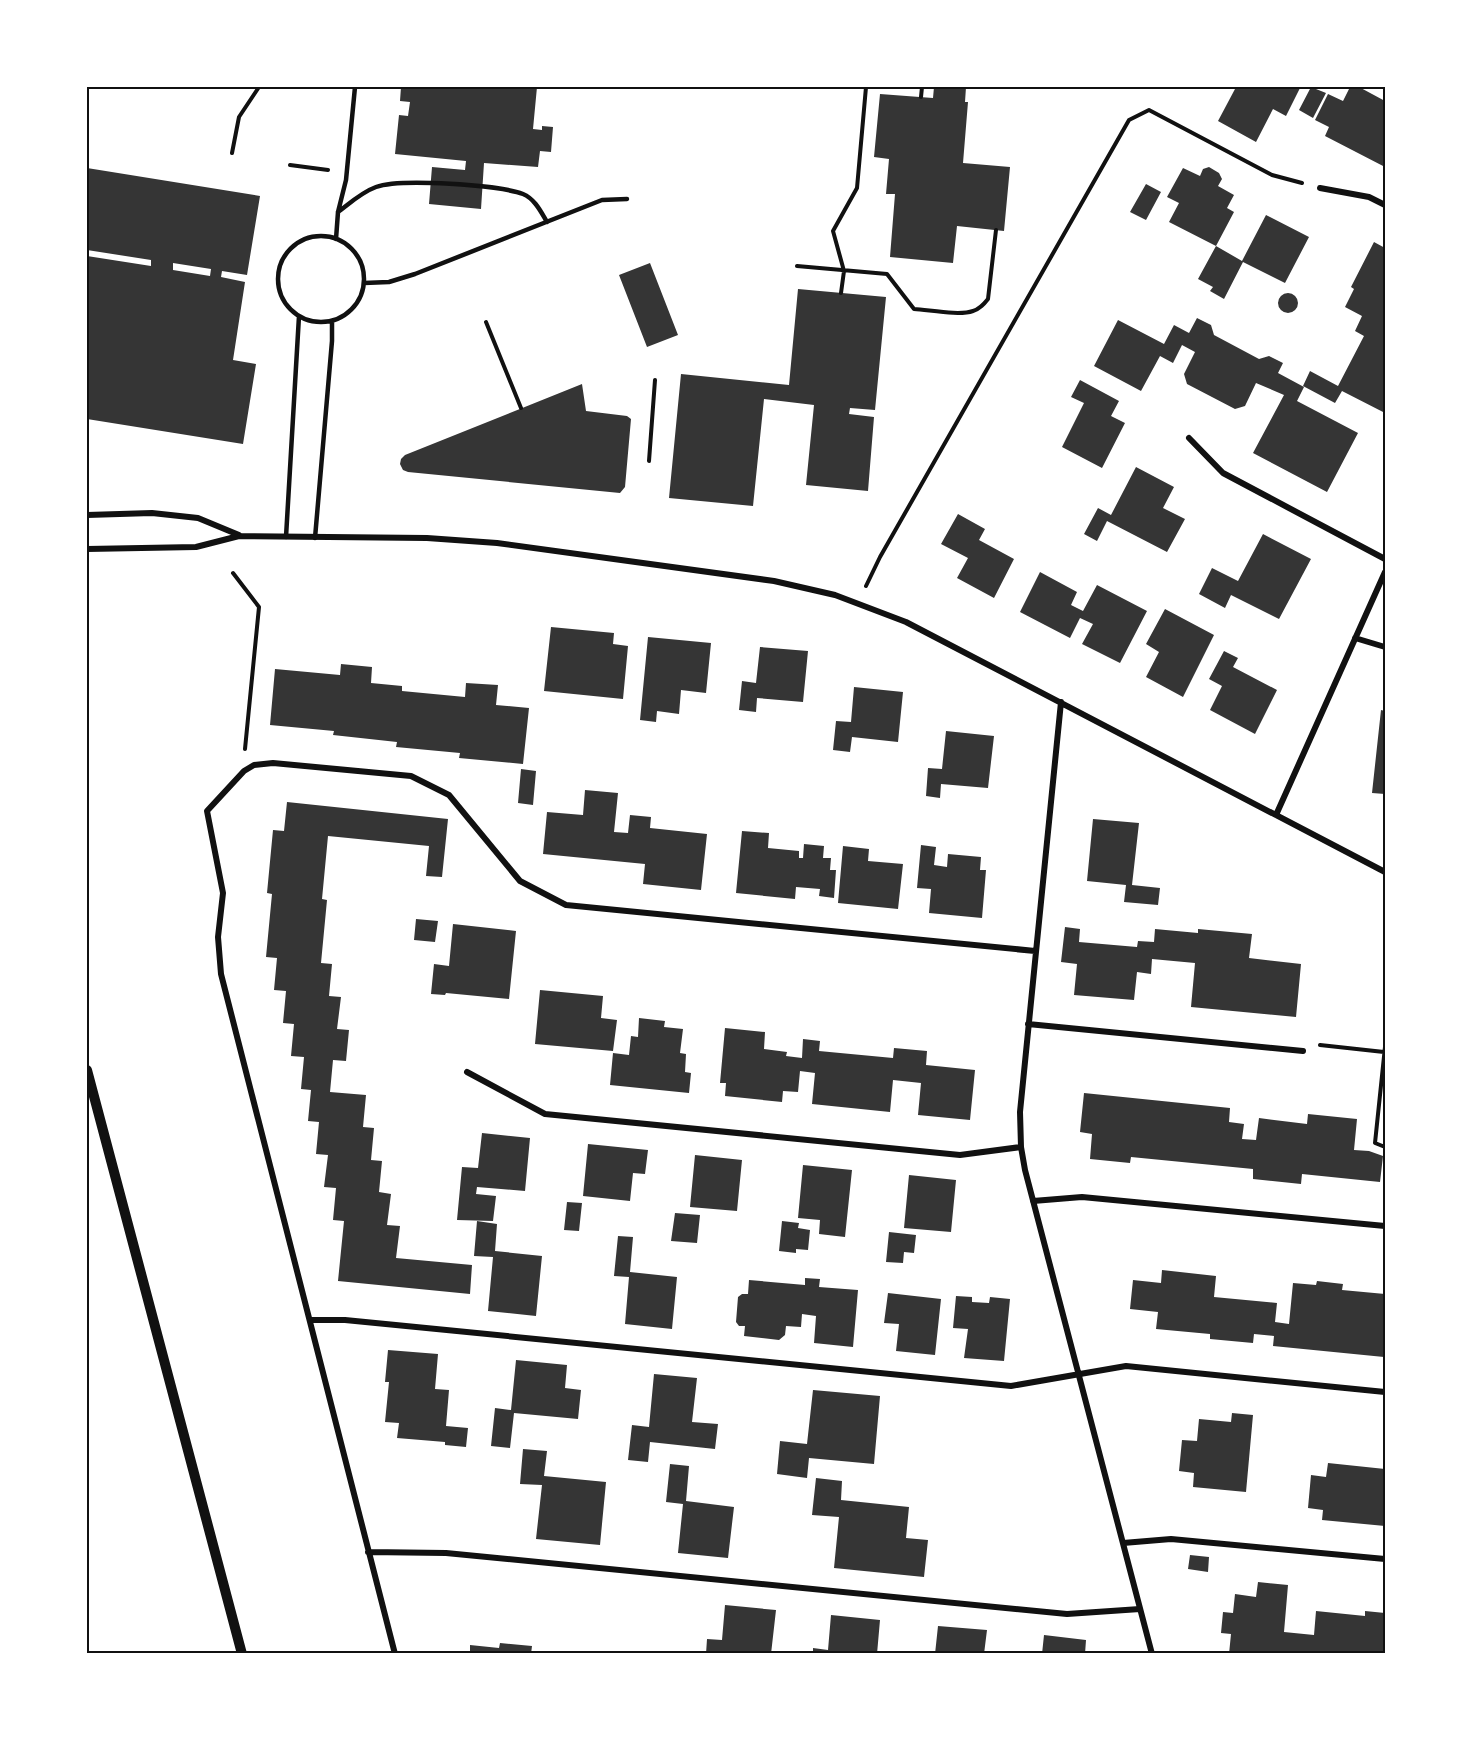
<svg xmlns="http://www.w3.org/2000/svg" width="1472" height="1741" viewBox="0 0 1472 1741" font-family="'Varela Round',sans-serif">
<rect width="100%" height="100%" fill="#fff"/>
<path fill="#353535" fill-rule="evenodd" d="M401,87h136l-4,42 9,1v-4l11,1 -2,25 -11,-1 -2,16 -54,-4 -3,46 -52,-5 3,-37 33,3 1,-9 -71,-7 4,-39 9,1 2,-14 -10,-1z
M934,87h32l-1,15h3l-5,61 47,4 -6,64 -47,-5 -4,37 -63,-6 5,-63h-9l3,-35 -15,-2 6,-63 53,4z
M1231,87h68l1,1 -14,28 -13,-7 -17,33 -38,-21 17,-32z
M1311,87l15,6 -13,25 -14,-8z
M1350,87h9l26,14v66l-60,-31 4,-9 -14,-7 13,-26 15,7z
M1209,167l10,6 3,6 -4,7 16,9 -7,13 7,4 -18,34 -47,-24 10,-19 -12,-6 16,-29 17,8 3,-7z
M87,168l173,28 -13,79 -25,-4 -1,6 24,5 -12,78 23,4 -13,80 -156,-25v-163l64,10v-6l-64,-10zM173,263l38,6 -1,7 -37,-6z
M1146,184l15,8 -15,28 -16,-8z
M1266,215l43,22 -24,46 -42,-21 -19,37 -14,-8 3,-4 -15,-8 18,-33 26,15z
M1374,242l11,6v165l-43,-22 -7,12 -32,-17 7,-15 28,15 26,-50 -9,-5 7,-15 -17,-9 9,-18 -3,-2z
M650,263l28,72 -31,12 -28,-72z
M798,289l88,8 -11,113 -25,-2 -1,6 25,3 -6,74 -62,-6 8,-80 -50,-6 -11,107 -84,-8 12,-124 108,11z
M1278 303a10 10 0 1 1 20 0a10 10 0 1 1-20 0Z
M1197,318l14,7 3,10 45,24 10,-3 14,7 -5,10 26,14 -7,14 61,32 -31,59 -74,-39 31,-58 -28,-12 -11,23 -10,3 -48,-25 -3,-10 11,-22 -13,-7 -9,18 -13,-7 -19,35 -47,-25 24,-46 46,24 10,-19 15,8z
M1080,380l39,21 -8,15 14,7 -23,45 -40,-21 22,-44 -13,-6z
M582,384l4,27 41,5 4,3 -6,68 -5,6 -212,-21 -5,-2 -3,-6 1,-5 4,-4z
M1136,467l38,20 -11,21 22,11 -18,33 -60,-31 -10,20 -13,-7 14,-26 13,7z
M958,514l27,15 -6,11 35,19 -20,39 -37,-20 11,-20 -27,-14z
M1263,534l48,25 -32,60 -48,-24 -6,13 -26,-14 13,-26 26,13z
M1040,572l37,20 -6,13 12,6 14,-26 50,26 -27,52 -38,-19 11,-20 -13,-6 -10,20 -50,-26z
M1165,609l49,26 -31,62 -37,-20 13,-25 -13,-8z
M551,627l63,6 -1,11 15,2 -5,53 -79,-8z
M648,637l63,6 -5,50 -25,-3 -2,24 -22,-3 -1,11 -16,-2z
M760,647l48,4 -5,51 -46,-4 -1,14 -17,-2 3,-29 14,2z
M1224,651l14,7 -5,9 44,23 -22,44 -45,-24 12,-24 -13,-7z
M341,664l31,3 -1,16 31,3v5l63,6 1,-14 32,2 -2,20 33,3 -6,56 -64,-6 1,-5 -64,-6 1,-5 -64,-7 1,-4 -64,-6 5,-56 65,6z
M854,687l49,5 -5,50 -46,-5 -2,15 -17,-2 3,-29 15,1z
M1381,710l4,1v83l-13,-1z
M946,731l48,5 -6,52 -47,-4 -1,14 -14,-2 2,-28 14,1z
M521,769l15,2 -3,34 -15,-2z
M585,790l33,3 -4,39 14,1 2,-18 21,2 -1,11 57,6 -6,56 -58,-6 2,-20 -102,-10 4,-42 36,3z
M287,802l161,17 -6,58 -16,-1 3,-30 -101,-10 -6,63 5,1 -6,63 11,1 -3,32 12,1 -4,32 12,1 -3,31 -13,-1 -3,32 36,3 -3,32 11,1 -3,32 11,1 -3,31 12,2 -4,31 13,1 -4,32 76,7 -2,29 -132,-13 6,-60 -11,-1 3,-32 -12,-1 4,-32 -12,-1 3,-32 -11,-1 3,-31 -10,-1 3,-32 -13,-1 3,-32 -11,-1 3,-32 -12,-1 3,-32 -11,-1 6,-63 -5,-1 6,-63 11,1z
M1093,819l46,4 -7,62 28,3 -2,17 -34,-3 2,-17 -39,-4z
M742,831l27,2 -1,15 31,3v7h4l1,-14 20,2 -1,12h8l-1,12h6l-2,28 -15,-2 1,-7 -24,-2 -1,12 -59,-6z
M921,845l15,2 -2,18 13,2 1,-13 33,3 -1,13h6l-4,48 -53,-5 2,-24 -14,-1z
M843,846l26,3 -1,12 35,3 -5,45 -60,-6z
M416,919l22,2 -3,21 -21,-2z
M453,924l63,7 -7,68 -63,-6 -1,2 -14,-1 3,-30 15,2z
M1065,927l15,2 -1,13 58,5 1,-6 16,1 1,-13 43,4v-4l54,5 -3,24 52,6 -5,53 -105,-10 4,-44 -43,-4 -1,15 -14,-2 -3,28 -60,-5 3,-31 -16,-2z
M540,990l63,6 -2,22 16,2 -4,31 -78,-7z
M639,1018l26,3 -1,6 19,2 -3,24 6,1 -1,18 6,1 -2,20 -79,-8 3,-32 16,2 2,-19 7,1z
M725,1028l40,4 -1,17 23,3 -1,4 16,2 1,-19 17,2 -1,10 74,7 1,-10 33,3 -1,14 49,5 -5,50 -52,-5 3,-32 -28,-3 -3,32 -78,-8 3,-31 -15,-2 -2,21 -15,-1 -1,11 -57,-6 1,-13h-6z
M1084,1093l146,15 -1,14 15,2 -2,15 14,1 3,-22 48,6 1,-10 49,5 -3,31 15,1 14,5 -3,26 -78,-8 -1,10 -48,-5v-10l-122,-12 -1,6 -40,-4 2,-25 -12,-2z
M482,1133l48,5 -5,53 -48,-4 -1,7 20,2 -3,25 -36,-1 5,-53 16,1z
M588,1144l60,6 -3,24 -12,-1 -3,28 -47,-5z
M695,1155l47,5 -5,51 -47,-4z
M803,1165l49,5 -7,67 -26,-3 1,-14 -22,-2z
M909,1175l47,5 -5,52 -47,-4z
M567,1202l15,1 -3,28 -15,-1z
M675,1213l25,2 -3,28 -26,-2z
M477,1221l20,3 -2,27 47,5 -6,60 -48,-5 5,-54 -19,-1z
M782,1221l17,2 -1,5 12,2 -2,20 -12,-1v4l-17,-2z
M889,1232l27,3 -2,18 -10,-1 -1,11 -17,-1z
M618,1236l15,1 -3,35 47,5 -5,52 -47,-5 4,-47 -15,-1z
M1162,1270l54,6 -2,21 63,6 -2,19 14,2 4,-41 23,2 1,-4 26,3 -1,6 43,4v61l-1,2 -111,-11 1,-10 -20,-2 -1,9 -43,-4v-5l-54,-5 2,-17 -28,-3 3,-29 28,3z
M805,1278l15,1 -1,8 39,3 -5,57 -39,-4 2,-27 -14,-2 -1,13 -15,-1 -1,9 -6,5 -35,-4 1,-10h-6l-3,-4 2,-25 4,-3h6l1,-14 56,5z
M888,1293l53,6 -6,56 -39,-4 3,-27 -15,-1z
M956,1296l16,1v5l17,1 1,-6 20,2 -6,62 -40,-3 4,-29 -15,-1z
M388,1350l50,4 -3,35 14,1 -3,36 22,2 -2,19 -21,-2v-3l-48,-4 2,-15 -14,-1 4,-40h-4z
M516,1360l51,5 -2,23 16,2 -3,29 -64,-6 -4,35 -19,-2 4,-38 16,2z
M654,1374l43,4 -5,44 26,2 -3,25 -65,-7 -2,20 -20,-2 4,-35 17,2z
M813,1390l67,6 -6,68 -65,-6 -2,20 -30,-4 3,-33 27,3z
M1232,1413l21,2 -7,77 -53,-5 1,-14 -15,-2 3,-31 15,1 2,-22 32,3z
M523,1449l24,2 -3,25 62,6 -6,63 -64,-6 6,-54 -22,-1z
M1328,1463l57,6v57l-63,-6 1,-10 -15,-2 3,-33 15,2z
M670,1464l19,2 -3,35 48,6 -6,51 -50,-5 5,-49 -17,-2z
M816,1478l26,3 -1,19 68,7 -3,31 22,2 -4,37 -90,-9 5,-51 -27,-2z
M1190,1555l19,2 -1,15 -20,-3z
M1258,1582l30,3 -4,47 30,3 2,-24 49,5v-5l20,2v41h-156l2,-20 -10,-1 2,-21 10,1 2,-19 21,3z
M725,1605l51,5 -5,44h-65l1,-15 15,1z
M831,1615l49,5 -3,34h-64v-6l15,2z
M938,1626l49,4 -3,24h-49z
M1044,1635l42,5 -1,14h-43z
M500,1643l32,3 -1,8h-61v-9l29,3z"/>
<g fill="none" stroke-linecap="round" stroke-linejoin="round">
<path stroke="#111" stroke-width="4" d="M921,97l1,-10
M232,153l7,-36 20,-30
M290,165l38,5
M797,266l90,8 27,35c16,1 45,7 59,2 7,-2 11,-7 15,-12l8,-69
M841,293l3,-22 -11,-40 24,-43 9,-101
M486,322l35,86
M649,461l6,-81
M233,573l26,34 -14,142
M866,586l14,-29 249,-437 20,-10 123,65 30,8
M1320,1045l64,7
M1385,1047l-10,96 10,4"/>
<path stroke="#111" stroke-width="4.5" d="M338,212c12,-9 24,-20 38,-25 24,-9 124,-2 147,7 12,5 18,18 24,28
M278 279a43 43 0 1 1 86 0a43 43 0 1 1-86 0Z
M336,239l2,-27 8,-32 9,-93
M364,283l25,-1 26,-8 187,-74 25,-1
M286,537l13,-221
M315,538l17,-197v-20"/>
<path stroke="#111" stroke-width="6" d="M1320,188l49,9 16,8
M1189,438l34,35 162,86
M87,515l65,-2 46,5 41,17
M87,549l109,-2 43,-11 188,2 70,5 277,38 61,14 71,27 479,250
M1355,638l30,9
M1061,702l-41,410 1,35 4,23 127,484
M1276,815l109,-243
M1028,1024l275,27
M467,1072l78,42 415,41 61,-8
M1033,1201l49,-4 303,29
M310,1320h35l666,66 115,-20 259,26
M1123,1543l48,-4 214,20
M368,1552l78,1 621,61 73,-5
M395,1654l-174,-680 -3,-37 5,-44 -16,-82 37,-40 10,-6 19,-2 138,13 38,19 71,86 46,24 469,46"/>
<path stroke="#111" stroke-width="10" d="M87,1070l155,584"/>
</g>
<rect width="1472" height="1741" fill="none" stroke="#ffffff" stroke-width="177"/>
<rect x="88" y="88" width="1296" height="1564" fill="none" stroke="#111" stroke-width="2"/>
</svg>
